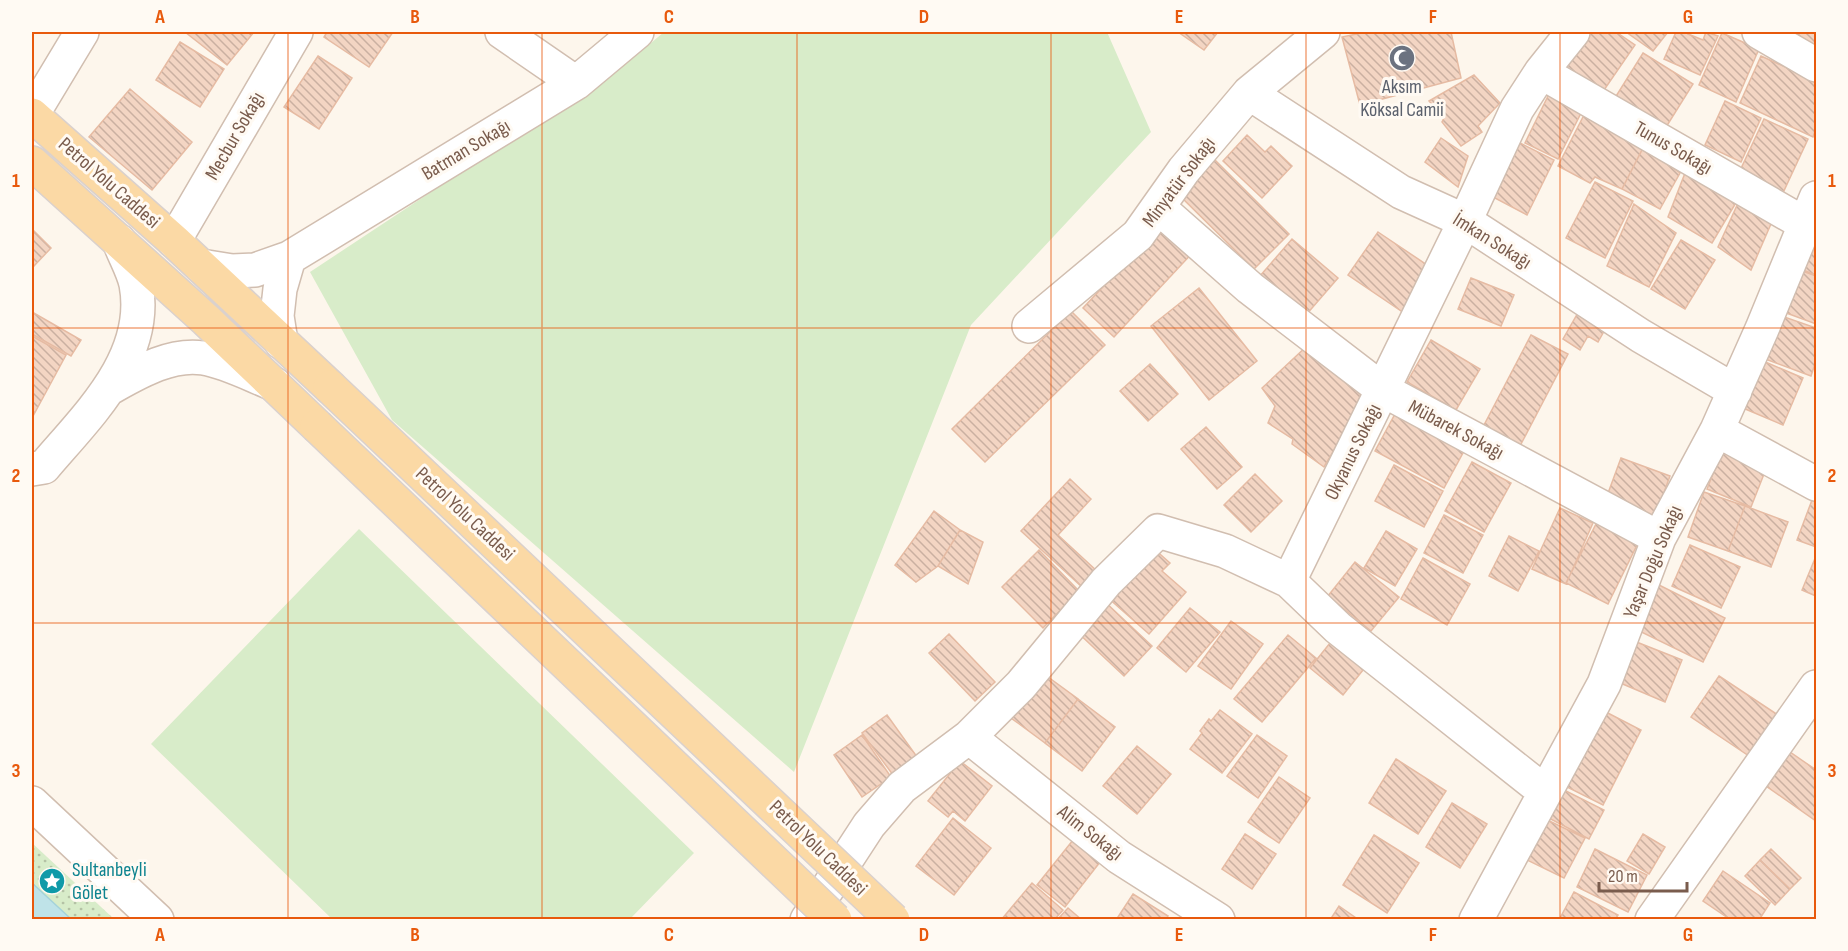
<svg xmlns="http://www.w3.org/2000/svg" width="1848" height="951" viewBox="0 0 1848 951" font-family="'Sofia Sans Condensed',sans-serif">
<defs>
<pattern id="park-dots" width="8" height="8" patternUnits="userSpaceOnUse" patternTransform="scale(1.5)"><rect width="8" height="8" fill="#d8ecc9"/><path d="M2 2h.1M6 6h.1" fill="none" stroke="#b4c2a5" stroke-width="1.8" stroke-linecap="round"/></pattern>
<pattern id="building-back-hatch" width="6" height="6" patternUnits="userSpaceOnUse" patternTransform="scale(1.5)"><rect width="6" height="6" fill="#f3d5c3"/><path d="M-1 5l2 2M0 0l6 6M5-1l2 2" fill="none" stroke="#cab0a1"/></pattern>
</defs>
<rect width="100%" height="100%" fill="#fdf6ec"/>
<path fill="#d8ecc9" d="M664,32h443l44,100 -180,193 -177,447 -402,-352 -82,-148 322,-213z
M359,529l335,324 -64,66h-298l-181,-175z"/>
<path fill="url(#park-dots)" d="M32,843l82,76h-82z"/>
<path fill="#bfe3e8" stroke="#a5d3da" stroke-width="1.5" d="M32,883l39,36h-39z"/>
<path fill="url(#building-back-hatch)" stroke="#e6bba3" stroke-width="1.5" d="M185,32h69l-27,33z
M327,32h66l-24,35 -45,-30z
M1178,32h40l-14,18z
M1366,32h85l10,46 -101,27 -18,-68z
M1582,32h34l19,13 -33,48 -42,-29z
M1626,32h42l-15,19z
M1676,32h13l-1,2 15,6 3,-8 12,4 -18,39 -36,-16z
M1782,32h34v21z
M1722,33l37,16 -23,53 -37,-17z
M180,42l44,27 -24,38 -44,-27z
M1643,53l50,31 -30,48 -50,-31z
M318,56l34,22 -33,51 -35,-22z
M1761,56l33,15 22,5v52l-3,9 -73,-34z
M1474,75l26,28 -22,23 4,6 -21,14 -19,-24 2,-4 -15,-17z
M130,89l62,53 -40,48 -63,-53z
M1550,92l33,17 -25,50 -33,-16z
M1725,101l36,17 -20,44 -36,-17z
M1586,111l58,35 -22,43 -27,-12 -5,6 -32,-17z
M1764,119l44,20 -26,56 -44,-20z
M1247,135l18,17 6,-6 21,20 -30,32 -39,-37z
M1441,138l27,18 -10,31 -33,-25z
M1518,142l36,18 -27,55 -36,-19z
M1644,146l36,27 -20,36 -38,-20z
M1212,157l77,77 -35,35 -78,-77z
M1687,168l50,33 -25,42 -44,-26z
M1595,182l38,19 -28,57 -39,-20z
M1739,201l35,16 -23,53 -33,-23z
M1634,204l42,29 -27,54 -42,-21z
M1166,220l30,29 -82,88 -31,-29z
M32,229l19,19 -19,20z
M1816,229v46l-16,-6z
M1378,232l58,39 -29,44 -59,-40z
M1292,239l46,39 -32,37 -46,-39z
M1681,240l34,20 -30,49 -34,-20z
M1797,269l19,7v48l-35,-13z
M1471,278l43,17 -13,31 -43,-17z
M1199,288l58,73 -48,39 -58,-74z
M1583,304l24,22 -9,16 -10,-6 -8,14 -17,-11z
M1071,311l34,34 -120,117 -33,-33z
M32,312l49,28 -10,16 -39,-22z
M1776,314l40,14v33l-5,15 -51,-19z
M1531,335l37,19 -48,92 -37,-19z
M32,336l34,19 -34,63z
M1431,340l49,29 -24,41 -49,-28z
M1308,345l61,47 -45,75 -32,-23 1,-5 -25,-16 7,-17 -13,-18z
M1763,361l40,17 -20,47 -40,-17z
M1150,364l28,30 -30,27 -28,-30z
M1395,414l69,37 -20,37 -69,-37z
M1206,427l36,40 -25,22 -36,-40z
M1722,451l44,18 -15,38 -44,-18z
M1621,458l49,18 -17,46 -49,-18z
M1472,462l39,21 -27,49 -39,-21z
M1394,465l49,26 -19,36 -49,-26z
M1255,474l27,27 -31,31 -27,-27z
M1070,479l21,20 -33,36 40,37 -15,16 -62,-57z
M1704,492l41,14 -17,45 -40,-14z
M1812,500l4,2v45l-19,-7z
M1745,506l43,16 -17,45 -43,-16z
M1560,508l33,15 -27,61 -34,-15z
M934,511l26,19 -22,36 -22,16 -21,-17z
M1444,515l39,20 -20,38 -39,-20z
M1597,522l41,21 -30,61 -42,-21z
M960,530l23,12 -15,42 -30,-18z
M1386,531l31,18 -22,37 -31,-18z
M1509,536l30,15 -21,40 -29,-15z
M1690,545l50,22 -19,41 -49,-22z
M1152,547l18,16 -8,8 24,21 -37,42 -42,-37z
M1039,550l40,41 -36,37 -41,-41z
M1816,556v40l-14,-6z
M1423,558l47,26 -23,41 -46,-26z
M1355,562l44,35 -28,34 -43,-35z
M1655,583l70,35 -22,44 -70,-34z
M1103,600l49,46 -28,30 -49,-46z
M1190,608l30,24 -34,40 -29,-24z
M1231,621l32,23 -32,45 -33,-23z
M949,634l46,48 -20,19 -46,-48z
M1288,635l28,23 -54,64 -28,-23z
M1334,638l33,27 -24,30 -33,-27z
M1634,641l48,19 -17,42 -47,-20z
M1044,674l34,25 -33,44 -34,-25z
M1719,676l59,39 -29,41 -58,-39z
M1078,699l37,28 -33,44 -37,-28z
M1220,710l32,24 -30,39 -32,-24 12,-16 -2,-2 9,-12 2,2z
M1602,710l39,20 -38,75 -40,-20z
M887,715l33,46 -24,18 -34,-46z
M862,735l29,42 -29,20 -28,-42z
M1257,735l30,21 -29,42 -31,-22z
M1780,745l36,25v51l-60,-42z
M1137,746l34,28 -34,40 -34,-28z
M1396,759l50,32 -28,43 -49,-31z
M960,761l32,25 -27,35 -12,-10 -5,6 -20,-16z
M1279,777l31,21 -31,45 -31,-21z
M1556,786l48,24 -15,29 -48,-25z
M1452,803l35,21 -27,44 -34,-21z
M1541,817l44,21 -21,40 -43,-21z
M953,818l38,30 -37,47 -38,-29z
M1245,834l31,20 -24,35 -30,-20z
M1643,834l22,13 -16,27 -22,-13z
M1374,835l45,28 -32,50 -44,-28z
M1073,840l27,22 -35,45 -28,-22z
M1595,849l52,26 -19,37 -51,-25z
M1771,849l30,29 -11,11 -30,-29z
M1760,860l30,29 -15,16 -30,-29z
M1723,871l47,32 -11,17h-28l-28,-19z
M1032,883l31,27 -9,10h-53z
M1574,892l44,23 -3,5h-56z
M1133,894l35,22 -3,4h-49z
M1339,906l20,14h-29z
M1068,908l14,12h-25z"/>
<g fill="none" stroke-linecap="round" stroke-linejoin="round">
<defs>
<path id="minor" d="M502,32l74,51
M1759,32l57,33
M1541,72l264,152
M1249,93l152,99 64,29 176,115 94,55
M32,115l50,-83
M1158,207l92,81 133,102 276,148
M174,241l122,-209
M201,266l31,5 23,-1 34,-12 287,-175 61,-51
M1029,326l109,-91 46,-65 65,-77 74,-61
M281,342l-4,-26 3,-27 9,-31
M110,388c27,-15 60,-35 93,-30 24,4 48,17 71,26
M1717,430l99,54
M32,469l12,-2c43,-51 106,-109 92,-183 -3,-14 -12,-29 -17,-43
M1289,581l176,-360 52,-112 24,-37 32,-40
M969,737l150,120 99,63
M32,803l125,117
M807,920l62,-95 33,-38 67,-50 52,-52 85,-103 52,-51 67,20 64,30 49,47 207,164
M1476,920l128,-236 55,-146 58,-108 45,-101 54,-131
M1652,920l164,-233"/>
<path id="major" d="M32,115l142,126 156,146
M32,163l174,157 111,106"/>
</defs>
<use href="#minor" stroke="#d1beb0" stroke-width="36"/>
<use href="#major" stroke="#dad1cd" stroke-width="36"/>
<use href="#minor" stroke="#fff" stroke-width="33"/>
<use href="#major" stroke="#fbd9a5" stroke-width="33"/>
<defs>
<path id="major-bridge" d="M330,387l563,533
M317,426l518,494"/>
</defs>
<use href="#major-bridge" stroke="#dad1cd" stroke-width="36" stroke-linecap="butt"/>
<use href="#major-bridge" stroke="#fbd9a5" stroke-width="33"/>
</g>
<path fill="none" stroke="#e8590c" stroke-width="1.5" stroke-opacity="0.55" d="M288,32v888M542,32v888M797,32v888M1051,32v888M1306,32v888M1560,32v888M32,328h1784M32,623h1784"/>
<defs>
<symbol id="mosque-disc" viewBox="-11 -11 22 22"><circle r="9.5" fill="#6b7280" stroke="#fffaf3"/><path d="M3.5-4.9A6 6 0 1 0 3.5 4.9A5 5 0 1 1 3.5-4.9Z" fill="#fff"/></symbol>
<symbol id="sight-disc" viewBox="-11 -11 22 22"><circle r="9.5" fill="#0f9aa8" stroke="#fffaf3"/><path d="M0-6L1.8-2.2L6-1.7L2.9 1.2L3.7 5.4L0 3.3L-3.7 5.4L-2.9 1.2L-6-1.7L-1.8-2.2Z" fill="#fff"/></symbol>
</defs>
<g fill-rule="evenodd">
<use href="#mosque-disc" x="1387" y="43" width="30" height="30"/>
<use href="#sight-disc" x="37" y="866" width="30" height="30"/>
</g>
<g text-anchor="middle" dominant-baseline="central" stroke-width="6" stroke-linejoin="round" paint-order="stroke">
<g font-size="20" fill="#5b616d" stroke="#fffaf3">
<text x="1402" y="87">Aksım<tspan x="1402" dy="23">Köksal Camii</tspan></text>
</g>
<g font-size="20" fill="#7a5c4d" stroke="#fffaf3">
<text transform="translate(235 136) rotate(-60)">Mecbur Sokağı</text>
<text transform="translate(1673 148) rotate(30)">Tunus Sokağı</text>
<text transform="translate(466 150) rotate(-31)">Batman Sokağı</text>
<text transform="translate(1179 182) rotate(-53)">Minyatür Sokağı</text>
<text transform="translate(109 183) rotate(41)">Petrol Yolu Caddesi</text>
<text transform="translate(1492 241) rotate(32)">İmkan Sokağı</text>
<text transform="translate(1456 430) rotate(28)">Mübarek Sokağı</text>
<text transform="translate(1353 452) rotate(-64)">Okyanus Sokağı</text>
<text transform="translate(465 514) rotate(43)">Petrol Yolu Caddesi</text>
<text transform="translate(1653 562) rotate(-67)">Yaşar Doğu Sokağı</text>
<text transform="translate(1090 833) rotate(38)">Alim Sokağı</text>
<text transform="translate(818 848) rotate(44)">Petrol Yolu Caddesi</text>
</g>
<g font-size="20" fill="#0d838f" stroke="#fffaf3" text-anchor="start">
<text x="72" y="870">Sultanbeyli<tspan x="72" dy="23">Gölet</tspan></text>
</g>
</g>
<rect width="1848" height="951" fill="none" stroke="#fffaf3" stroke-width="66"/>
<path d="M1599 882v9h88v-9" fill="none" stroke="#7a5c4d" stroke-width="3"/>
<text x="1608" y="882" font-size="18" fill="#7a5c4d" stroke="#fffaf3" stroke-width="4.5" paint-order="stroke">20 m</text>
<rect x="33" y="33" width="1782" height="885" fill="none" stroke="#e8590c" stroke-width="2"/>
<g font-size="20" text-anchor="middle" font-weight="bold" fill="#e8590c">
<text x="160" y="23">A</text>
<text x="415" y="23">B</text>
<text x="669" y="23">C</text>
<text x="924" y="23">D</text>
<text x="1179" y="23">E</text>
<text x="1433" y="23">F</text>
<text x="1688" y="23">G</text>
<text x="16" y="187">1</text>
<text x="1832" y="187">1</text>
<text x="16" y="482">2</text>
<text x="1832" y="482">2</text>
<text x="16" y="777">3</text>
<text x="1832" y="777">3</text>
<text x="160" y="941">A</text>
<text x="415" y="941">B</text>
<text x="669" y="941">C</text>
<text x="924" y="941">D</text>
<text x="1179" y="941">E</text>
<text x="1433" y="941">F</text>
<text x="1688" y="941">G</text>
</g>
</svg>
